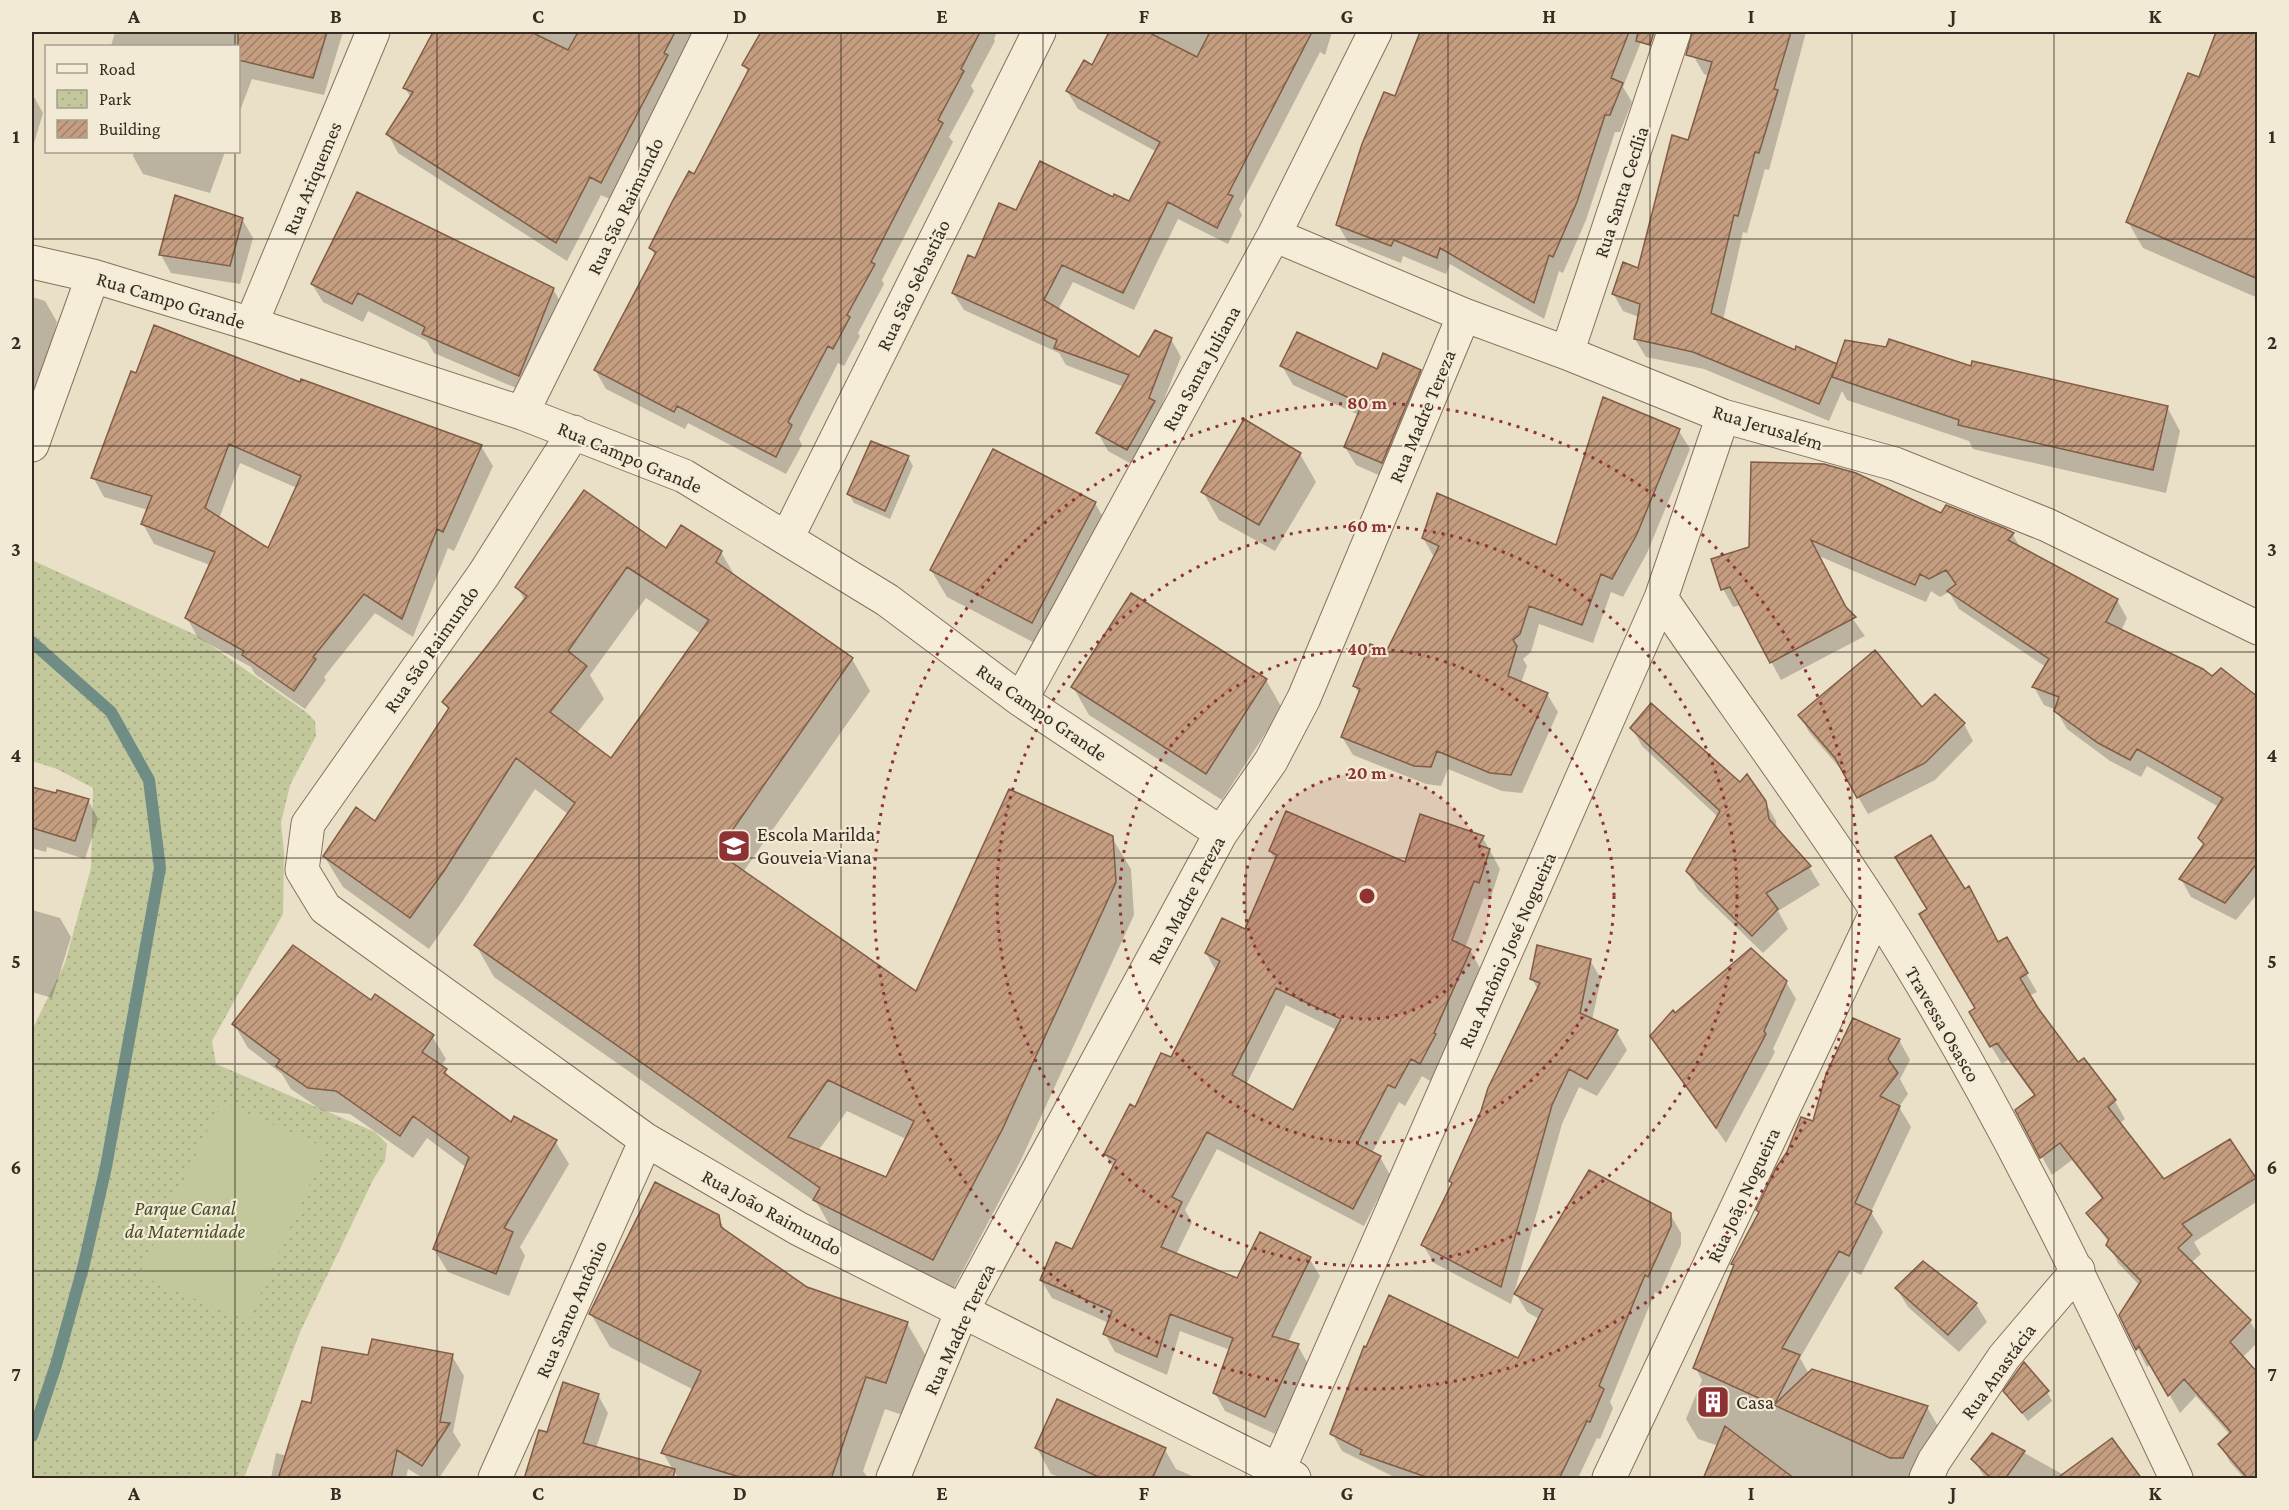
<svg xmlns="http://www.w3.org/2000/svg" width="2289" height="1510" viewBox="0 0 2289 1510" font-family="'Crimson Pro',serif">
<defs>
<pattern id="park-dots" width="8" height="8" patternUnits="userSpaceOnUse" patternTransform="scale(1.5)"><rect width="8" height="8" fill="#c3c89c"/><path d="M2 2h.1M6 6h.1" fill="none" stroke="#a8ac86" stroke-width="1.8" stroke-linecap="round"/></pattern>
<pattern id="building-hatch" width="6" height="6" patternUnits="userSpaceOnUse" patternTransform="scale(1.5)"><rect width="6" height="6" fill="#c59d80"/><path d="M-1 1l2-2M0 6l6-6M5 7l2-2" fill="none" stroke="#a18068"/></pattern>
</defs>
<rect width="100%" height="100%" fill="#eae0c7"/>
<path fill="url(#park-dots)" d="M32,560l164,75 110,77 9,9 1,15 -26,49 -9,38 3,30 -1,61 -71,127 4,23 159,68 12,12 -2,17 -12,19 -73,152 -56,146h-212v-448l33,-67 26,-95 2,-80 -36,-19 -25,-8z"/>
<path fill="#c3c89c" d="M221,1102l105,46 -78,173 -109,-46z"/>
<path fill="#0003" fill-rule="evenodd" d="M115,32h228l-19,63 -72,-16 -14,37v-70h-127z
M434,32h262l-84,168 -11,-5 -34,66 -169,-108 -10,-19 23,-36 -6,-10z
M762,32h235l-3,7 1,2 -24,45 3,5 -25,46 4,5 -71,138 2,4 -26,49 2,3 -16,30 -6,-3 -39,76 3,6 -16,29 -98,-51 -3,6 -79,-40 -11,-19 60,-114 -4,-8 44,-72 53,-103 -4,-8z
M1112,32h220l-7,23 -5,-3 -81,157 3,6 -14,29 -50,-25 -44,91 -61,-28 -15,28 82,49 31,-20 10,18 -44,110 -29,-16 -10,-18 26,-46 -58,-22 -7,-12 -95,-43 -11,-17 22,-33 42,-48 97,-13 16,4 27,-51 -79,-43 -11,-18 26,-24z
M1423,32h222l-22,55 9,15 -12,30h-5l-29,88 -23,53 -4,-2 -15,48 -94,-55 -4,10 -43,-18 -2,7 -53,-21 -10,-17z
M1701,32h105l-37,138 -4,-1 -18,64 -4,-1 -20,88 73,32 42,14 134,2 195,39 13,24 -14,62 -193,-44 -4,-8 -122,-41 -5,-9 -13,30 -125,-52 -58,-12 -11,-18 4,-22 -16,-6 -10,-18 26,-23 50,-128 20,-66 -5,-2 -10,-17z
M2218,32h40v266l-115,-50 -15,-26 72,-143z
M33,95l10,18 -11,37v-55z
M134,152h91l-15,41 -67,-19 -10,-18z
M242,219l11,19 -13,46 -69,-11 -10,-18z
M312,284l241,5 11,19 -34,86 -96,-41 -7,-12 -59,-30 -5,11 -40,-20z
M32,297l13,4 12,21 -25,90z
M1282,366l138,5 10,19 -38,91 -36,-16 -11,-18 14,-32 -66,-30z
M300,384l181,62 12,20 -39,85 -6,-3 -35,89 -38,-24 -51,64 2,3 -21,29 -50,-35 -4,-7 -53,-29 -11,-20 23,-53 -56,-21 -11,-20 5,-14 -44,-13 -11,-20zM240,463l57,25 -28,63 -50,-32z
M1679,431l11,18 -43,104 -24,44 -12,-5 -18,51 -54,-19 -8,28 -8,7 4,7 -6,17 26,11 11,18 -36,81 -20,-2 -54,-22 -7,17 -15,-2 -73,-29 -11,-18 17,-43 -4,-8 32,-34 47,-95 -11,-19 134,9z
M1300,454l16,28 -41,69 -56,-31 -16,-28z
M908,457l5,9 -23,53 -36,-16 -5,-9z
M1095,503l16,28 -63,119 -101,-53 -16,-27z
M1947,507l66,28 8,14 96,51 10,18 -6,13 137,94v168l-22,27 -45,-23 -10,-18 24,-33 -5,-8 19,-31 -72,-41 -6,11 -31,-16 -43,-32 -11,-19 -12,-5 -10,-18 12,-20 -87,-58 -10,-17 -9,5 -9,-6 -5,11 -107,-46 28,55 18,25 -84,44 -40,-75 -8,2 -10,-18 -10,-29 38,-12 191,-33z
M681,527l40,25 15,26 116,81 18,32 -127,181 174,121 195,-155 19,31 3,46 -114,247 -68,129 -119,-60 -16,-28 -323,-226 -18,-32 92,-131 -33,-25 -73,113 -33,47 -86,-62 -19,-31 32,-47 20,14 73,-112 -5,-8 81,-102 -8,-14 149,-37zM646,598l55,36 -90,126 -35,-26 28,-35 -14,-24zM847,1111l59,28 -20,40 -68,-28z
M1266,680l16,28 -60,92 -133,-85 -16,-28z
M1922,709l42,15 9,17 -38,39 -67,34 -23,-40 -36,-42 -9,-17z
M1632,728l108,56 25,18 11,19 1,10 32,36 11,18 -42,26 10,18 -25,24 -65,-63 -11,-19 31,-54 -76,-71z
M32,788l56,12 10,19 -13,40 -38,-12 -1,5 -14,-4z
M1483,838l17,31 -10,31 -6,-2 -19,50 5,2 10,18 -36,83 2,2 -16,28 -8,-5 -17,30 -6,-4 -27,51 8,4 10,18 -26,51 -147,-77 -32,61 7,12 -16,33 62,25 71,-22 11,18 -32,66 10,4 10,18 -33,70 -50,-23 -10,-18 15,-43 -50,-19 -13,44 -52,-23 -10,-18 4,-11 -57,-25 -11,-18 32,-29 41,-82 -9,-15 66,-95 45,-88 -10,-18 40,-22 30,-70 -6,-10 136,13zM1286,1005l51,25 -43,82 -48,-27z
M32,910l28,8 11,19 -19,61 -20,-6z
M2006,939l31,53 -8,4 49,68 37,37 10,18 -6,5 45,57 66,-40 28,44v16l-64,41 7,12 -10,9 59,58 8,14v7l-16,16 16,120h-14l-14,-16 -10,-18 10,-9 -34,-39 -16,17 -29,-50 -4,4 -26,-52 19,-29 -22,-23 -9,-20 -21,-30 15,-13 -31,-40 -20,15 -35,-64 18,-14 -27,-37 -6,4 -21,-34 -4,-21 22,-65z
M1590,960l11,19 -9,41 24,11 11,19 -30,46 -18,-9 -17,37 -51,180 -77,-41 -11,-18 30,-60 -3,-4 88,-191 -6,-11z
M1786,982l10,17 -23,50 2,3 -49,91 -74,-107 23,-21z
M371,1002l61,34 14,23 -5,7 11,14 60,44 43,17 14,23 -49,83 5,9 -16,40 -61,-24 -14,-23 33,-81 -40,-30 -14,20 -63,-44 -27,-3 -32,-22 -9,-15 -34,-26 -14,-24z
M1899,1040l11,20 -10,19 8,15 -9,13 12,20 -40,85 12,20 -22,43 -10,-5 -51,88 9,16 3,-4 115,37 12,21 -25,50h-209l14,-32 -21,-7 -12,-20 16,-39 -7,-13 40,-100 -2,-3 27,-50 -2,-4 56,-87z
M1670,1214l11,19v12l-22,49 -4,-2 -45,110 3,6 -13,31 -3,-1 -19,40h-182l-54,-27 -10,-18 187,-73 20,-41 -12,-7 -11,-18z
M717,1216l10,17 79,55 101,35 19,33 -21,60 -20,-7 -22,62 5,7h-190l-15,-25 31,-63 -84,-43 -19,-33z
M1897,1289l79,15 11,18 -28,30 -51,-45z
M452,1356l12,20 -11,56 8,13 -22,33h-16l-15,-9 -2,9h-135l5,-25 11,3 25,-51 58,-48z
M2005,1391l42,1 5,9 -24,20z
M598,1395l10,18 -12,35 -48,-14z
M1992,1435l72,40 76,3h-155l-12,-19z
M1037,1448l128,2 11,19 21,9h-135l-11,-4z"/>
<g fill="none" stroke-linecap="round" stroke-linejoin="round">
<path stroke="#6f8c85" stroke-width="12" d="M32,642l79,70 38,68 11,88 -54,299 -22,97 -28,101 -24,71"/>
</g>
<path fill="url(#building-hatch)" stroke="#815d46" stroke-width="1.5" fill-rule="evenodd" d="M238,32h89l-14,46 -75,-18z
M433,32h98l37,18 10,-18h97l-11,21 4,2 -67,128 -11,-6 -34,66 -170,-109 27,-42 -10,-4z
M761,32h219l-19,37 3,2 -26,49 5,3 -72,139 4,2 -28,51 3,2 -17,32 -5,-3 -40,76 4,3 -16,32 -99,-51 -3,6 -80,-42 62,-118 -7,-4 23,-46 17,-31 5,3 55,-105 -7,-4z
M1109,32h39l49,25 13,-25h102l-84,162 5,2 -16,32 -49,-26 -45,91 -61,-28 -18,35 95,57 16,-27 17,8 -23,60 6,3 -28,49 -31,-17 33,-58 -75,-27 3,-8 -105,-47 16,-38 7,3 24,-55 17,7 24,-49 73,36 1,-3 15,7 31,-59 -94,-51 18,-31 8,5z
M1420,32h209l-18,46 12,5 -13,32h-5l-28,87 -24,55 -4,-2 -15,48 -94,-55 -3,10 -43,-18 -3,6 -55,-21 26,-81 22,-52 11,4z
M1638,32h16l-4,13 -14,-4z
M1692,32h99l-17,57 4,1 -19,63 -4,-1 -17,64 -4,-1 -23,98 84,37 1,-4 41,18 -18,40 -126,-52 -59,-13 6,-35 -28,-10 11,-32 15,6 34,-133 16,5 24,-78 -26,-7z
M2216,32h42v247l-132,-57 62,-149 11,4z
M357,192l197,96 -35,88 -97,-42 3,-7 -67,-34 -6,11 -41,-20z
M175,195l68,23 -13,48 -71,-11z
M154,325l146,57 1,-3 181,66 -39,87 -6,-3 -35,90 -38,-25 -51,63 3,2 -22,32 -52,-36 2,-4 -59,-33 30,-66 -74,-28 11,-28 -61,-18 40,-107 5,2zM229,444l72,32 -33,72 -63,-40z
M1297,332l80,37 6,-16 38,17 -39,93 -38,-16 18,-43 -82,-38z
M1889,339l82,27 1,-5 196,45 -15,64 -195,-45 1,-5 -127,-43 13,-37 41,7z
M1603,397l77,32 -43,105 -25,45 -11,-5 -19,51 -53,-19 -9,28 -7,6 4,6 -9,30 40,17 -37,82 -21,-2 -53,-22 -6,16 -17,-1 -73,-29 19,-48 -7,-3 17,-42 17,6 52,-104 -17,-8 15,-45 119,52z
M1244,419l57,34 -42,72 -58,-33z
M871,441l38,15 -24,55 -38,-17z
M993,449l103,53 -64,121 -102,-53z
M1751,462l73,2 32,9 85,40 5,-8 58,23 10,5 -6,7 110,59 -12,23 97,47 9,7 9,-8 37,29v165l-33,41 -46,-24 25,-35 -6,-6 25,-40 -86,-49 -7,11 -32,-17 -44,-32 5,-14 -27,-10 17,-28 -102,-68 9,-7 -10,-14 -17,9 -9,-5 -5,11 -104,-45 35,67 10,10 -86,46 -40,-76 -9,3 -10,-31 38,-12z
M584,490l82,58 15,-23 41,26 -6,11 137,96 -136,194 199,139 93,-202 104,47 3,46 -114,248 -69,130 -120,-60 7,-12 -346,-243 101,-142 -59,-45 -72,113 -34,47 -87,-62 33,-49 19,14 74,-113 -7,-6 85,-106 -12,-9zM627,567l82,53 -98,138 -61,-46 37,-46 -19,-15zM828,1080l86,41 -28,56 -98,-40z
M1131,593l136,86 -61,95 -135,-87z
M1875,650l47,57 13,-13 30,29 -40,40 -68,35 -22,-40 -37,-43z
M1651,703l89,79 7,-8 19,27 3,18 42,47 -45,27 12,16 -26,27 -66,-65 34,-60 -90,-83z
M32,787l24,6 1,-3 32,9 -14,42 -43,-13z
M1286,811l119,51 15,-48 64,22 -5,9 11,4 -11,34 -5,-2 -22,59 19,9 -37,84 2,1 -16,30 -9,-5 -16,29 -7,-3 -31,59 24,12 -28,53 -146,-77 -35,65 10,5 -21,45 76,31 23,-46 51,25 -39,79 27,8 -34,73 -52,-24 20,-55 -63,-24 -13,43 -54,-23 9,-23 -72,-31 16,-38 16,7 44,-89 -12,-6 26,-50 5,3 26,-54 10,4 49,-96 -15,-8 17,-35 23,11 32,-74 -8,-4zM1276,988l65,31 -48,91 -61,-35z
M1931,835l34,54 4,-3 29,56 9,-5 21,36 -8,5 18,30 40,54 6,-4 32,42 -8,7 56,72 66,-40 26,39 -74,46 10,11 -14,13 73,72 -21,22 28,31v106h-10l-30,-35 13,-12 -47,-53 -16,17 -29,-50 -3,4 -17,-35 22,-34 -35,-36 3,-6 -23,-26 17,-15 -43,-55 -20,15 -25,-48 20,-15 -38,-52 -7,4 -21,-35 6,-4 -56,-94 8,-5 -32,-52z
M293,945l78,55 4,-6 59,41 -12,17 25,17 -3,4 67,49 3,-6 43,24 -53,88 9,4 -17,42 -63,-25 36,-92 -56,-41 -13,20 -64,-45 -28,-3 -32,-22 4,-6 -48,-36z
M1537,945l54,14 -11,54 38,17 -31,49 -18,-10 -17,36 -51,182 -80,-42 31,-62 -3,-2 32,-70 7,-23 52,-105 -10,-4z
M1751,948l36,33 -23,50 2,3 -50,94 -66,-92 23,-26 2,3z
M1853,1018l47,21 -12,20 10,14 -18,23 20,10 -45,97 17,8 -23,45 -10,-5 -57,97 18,7 -26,50 38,-36 116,37 -25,52h-13l-197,-90 41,-103 -3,-1 28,-52 -3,-2 20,-42 11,-16 14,-35 12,4 13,-47z
M1589,1170l82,43v13l-23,51 -3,-2 -46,111 5,3 -14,33 -3,-1 -28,58h-127l-72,-25 2,-4 -32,-16 34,-88 2,1 23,-52 129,63 25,-49 -29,-15z
M655,1182l64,33 2,12 86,60 101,35 -22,61 -20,-6 -35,102h-85l-85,-26 40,-82 -112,-57z
M1923,1261l54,42 -29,32 -53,-47z
M372,1339l81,15 -13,68 10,1 -28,43 -25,-16 -6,29h-113l24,-78 9,2 11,-56 46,8z
M2024,1362l25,29 -27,22 -19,-22z
M563,1382l36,12 -16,49 92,26 -2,10h-149l15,-49 8,2z
M1057,1399l109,49 -14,31h-49l-68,-31z
M1725,1426l70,53h-92z
M1992,1433l33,18 -20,28h-13l-21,-20z
M2112,1438l30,41h-86z"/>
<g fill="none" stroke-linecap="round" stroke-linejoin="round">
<defs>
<path id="minor" d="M1274,235l190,80 103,38 156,63 172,48 152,61 211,103
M32,262l61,14 158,48 271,89 162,63 203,124 134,100 200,133
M251,324l122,-292
M1567,353l107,-321
M522,413l189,-381
M574,432l-90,142 -176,250 -6,46 23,38 321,232 153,89 495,249
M32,445l61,-169
M787,538l252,-506
M1661,598c72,105 148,207 216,313 115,180 208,374 299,567
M1021,700l253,-465 101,-203
M495,1478l151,-338
M893,1478l69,-167 259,-478 50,-72 33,-63 160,-383
M1275,1478l386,-880 62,-182
M1609,1478l268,-567
M1926,1478l8,-17 70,-104 74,-87"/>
</defs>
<use href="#minor" stroke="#84725e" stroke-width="35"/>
<use href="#minor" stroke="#f6edd9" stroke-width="33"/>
</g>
<path fill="none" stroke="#362b20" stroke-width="1.5" stroke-opacity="0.55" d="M235,32v14M437,32v1446M639,32v1446M841,32v1446M1043,32v1446M1246,32v1446M1448,32v1446M1650,32v1446M1852,32v1446M2054,32v1446M235,152v1326M32,239h2226M32,446h2226M32,652h2226M32,858h2226M32,1064h2226M32,1271h2226"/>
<circle cx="1367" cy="896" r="123" fill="#8e3334" fill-opacity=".12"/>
<g fill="none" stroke="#8e3334" stroke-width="3" stroke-dasharray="3 6">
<circle cx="1367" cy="896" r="123"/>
<circle cx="1367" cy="896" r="247"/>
<circle cx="1367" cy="896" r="370"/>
<circle cx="1367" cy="896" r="493"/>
</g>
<defs>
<symbol id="school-square" viewBox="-11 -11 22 22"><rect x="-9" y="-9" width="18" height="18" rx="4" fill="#8e3334" stroke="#f3ead6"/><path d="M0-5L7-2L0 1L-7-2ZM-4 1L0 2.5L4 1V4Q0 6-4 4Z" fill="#fff"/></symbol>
<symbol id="building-square" viewBox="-11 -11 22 22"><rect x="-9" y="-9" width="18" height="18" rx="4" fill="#8e3334" stroke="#f3ead6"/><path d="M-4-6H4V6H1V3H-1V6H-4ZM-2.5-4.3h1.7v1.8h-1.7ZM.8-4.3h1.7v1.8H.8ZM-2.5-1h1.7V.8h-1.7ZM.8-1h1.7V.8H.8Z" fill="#fff"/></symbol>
</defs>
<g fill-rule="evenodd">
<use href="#school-square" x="715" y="827" width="38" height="38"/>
<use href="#building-square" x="1694" y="1383" width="38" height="38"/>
</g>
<g text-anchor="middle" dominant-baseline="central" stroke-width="4.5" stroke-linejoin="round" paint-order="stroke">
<g font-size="20" fill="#362b20" stroke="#f3ead6">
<text transform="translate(312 178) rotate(-67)">Rua Ariquemes</text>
<text transform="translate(1621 192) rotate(-72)">Rua Santa Cecília</text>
<text transform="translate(625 206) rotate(-64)">Rua São Raimundo</text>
<text transform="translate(913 285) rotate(-64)">Rua São Sebastião</text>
<text transform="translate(171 300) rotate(17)">Rua Campo Grande</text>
<text transform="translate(1201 368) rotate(-61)">Rua Santa Juliana</text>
<text transform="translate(1422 416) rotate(-67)">Rua Madre Tereza</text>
<text transform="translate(1768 427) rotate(17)">Rua Jerusalém</text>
<text transform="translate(630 457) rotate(23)">Rua Campo Grande</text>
<text transform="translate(431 649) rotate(-55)">Rua São Raimundo</text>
<text transform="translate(1042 712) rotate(35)">Rua Campo Grande</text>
<text transform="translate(1186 900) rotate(-62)">Rua Madre Tereza</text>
<text transform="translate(1507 950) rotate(-66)">Rua Antônio José Nogueira</text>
<text transform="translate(1943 1024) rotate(60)">Travessa Osasco</text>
<text transform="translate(1743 1195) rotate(-65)">Rua João Nogueira</text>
<text transform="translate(772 1212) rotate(29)">Rua João Raimundo</text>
<text transform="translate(571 1309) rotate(-66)">Rua Santo Antônio</text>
<text transform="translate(959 1329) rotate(-65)">Rua Madre Tereza</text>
<text transform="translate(1998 1371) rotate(-54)">Rua Anastácia</text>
</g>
<g font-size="20" fill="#362b20" stroke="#f3ead6" text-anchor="start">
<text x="757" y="834">Escola Marilda<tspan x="757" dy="23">Gouveia Viana</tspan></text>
<text x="1736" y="1402">Casa</text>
</g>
<g font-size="20" font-style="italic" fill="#475129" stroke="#f3ead6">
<text x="185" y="1208">Parque Canal<tspan x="185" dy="23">da Maternidade</tspan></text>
</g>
</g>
<circle cx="1367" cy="896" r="9" fill="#8e3334" stroke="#f3ead6" stroke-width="3"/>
<g font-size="18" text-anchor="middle" font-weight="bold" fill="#8e3334" stroke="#f3ead6" stroke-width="4.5" stroke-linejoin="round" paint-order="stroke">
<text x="1367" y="409">80 m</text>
<text x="1367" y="532">60 m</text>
<text x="1367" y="655">40 m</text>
<text x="1367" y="779">20 m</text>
</g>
<rect width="2289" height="1510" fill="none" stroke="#f3ead6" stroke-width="66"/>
<rect x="45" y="45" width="195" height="108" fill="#f3ead6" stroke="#a79e8d" stroke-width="1.5"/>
<rect x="57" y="64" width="30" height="9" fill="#f6edd9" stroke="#a79e8d" stroke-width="1.5"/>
<text x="99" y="75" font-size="18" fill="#362b20">Road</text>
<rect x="57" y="90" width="30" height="18" fill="url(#park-dots)" stroke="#a79e8d" stroke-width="1.5"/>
<text x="99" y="105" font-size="18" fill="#362b20">Park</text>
<rect x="57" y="120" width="30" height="18" fill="url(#building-hatch)" stroke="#a79e8d" stroke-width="1.5"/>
<text x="99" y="135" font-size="18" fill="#362b20">Building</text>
<rect x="33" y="33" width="2223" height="1444" fill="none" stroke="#362b20" stroke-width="2"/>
<g font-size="20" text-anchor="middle" font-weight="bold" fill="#362b20">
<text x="134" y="23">A</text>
<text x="336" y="23">B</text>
<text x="538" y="23">C</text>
<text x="740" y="23">D</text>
<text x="942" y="23">E</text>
<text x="1144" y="23">F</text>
<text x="1347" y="23">G</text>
<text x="1549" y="23">H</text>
<text x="1751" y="23">I</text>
<text x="1953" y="23">J</text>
<text x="2155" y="23">K</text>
<text x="16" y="143">1</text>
<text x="2272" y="143">1</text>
<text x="16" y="349">2</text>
<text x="2272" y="349">2</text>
<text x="16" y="556">3</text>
<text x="2272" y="556">3</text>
<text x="16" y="762">4</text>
<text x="2272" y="762">4</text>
<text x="16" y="968">5</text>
<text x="2272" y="968">5</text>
<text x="16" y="1174">6</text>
<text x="2272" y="1174">6</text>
<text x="16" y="1381">7</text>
<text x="2272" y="1381">7</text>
<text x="134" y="1500">A</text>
<text x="336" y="1500">B</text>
<text x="538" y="1500">C</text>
<text x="740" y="1500">D</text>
<text x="942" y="1500">E</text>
<text x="1144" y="1500">F</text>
<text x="1347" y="1500">G</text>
<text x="1549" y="1500">H</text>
<text x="1751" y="1500">I</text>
<text x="1953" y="1500">J</text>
<text x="2155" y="1500">K</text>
</g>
</svg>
